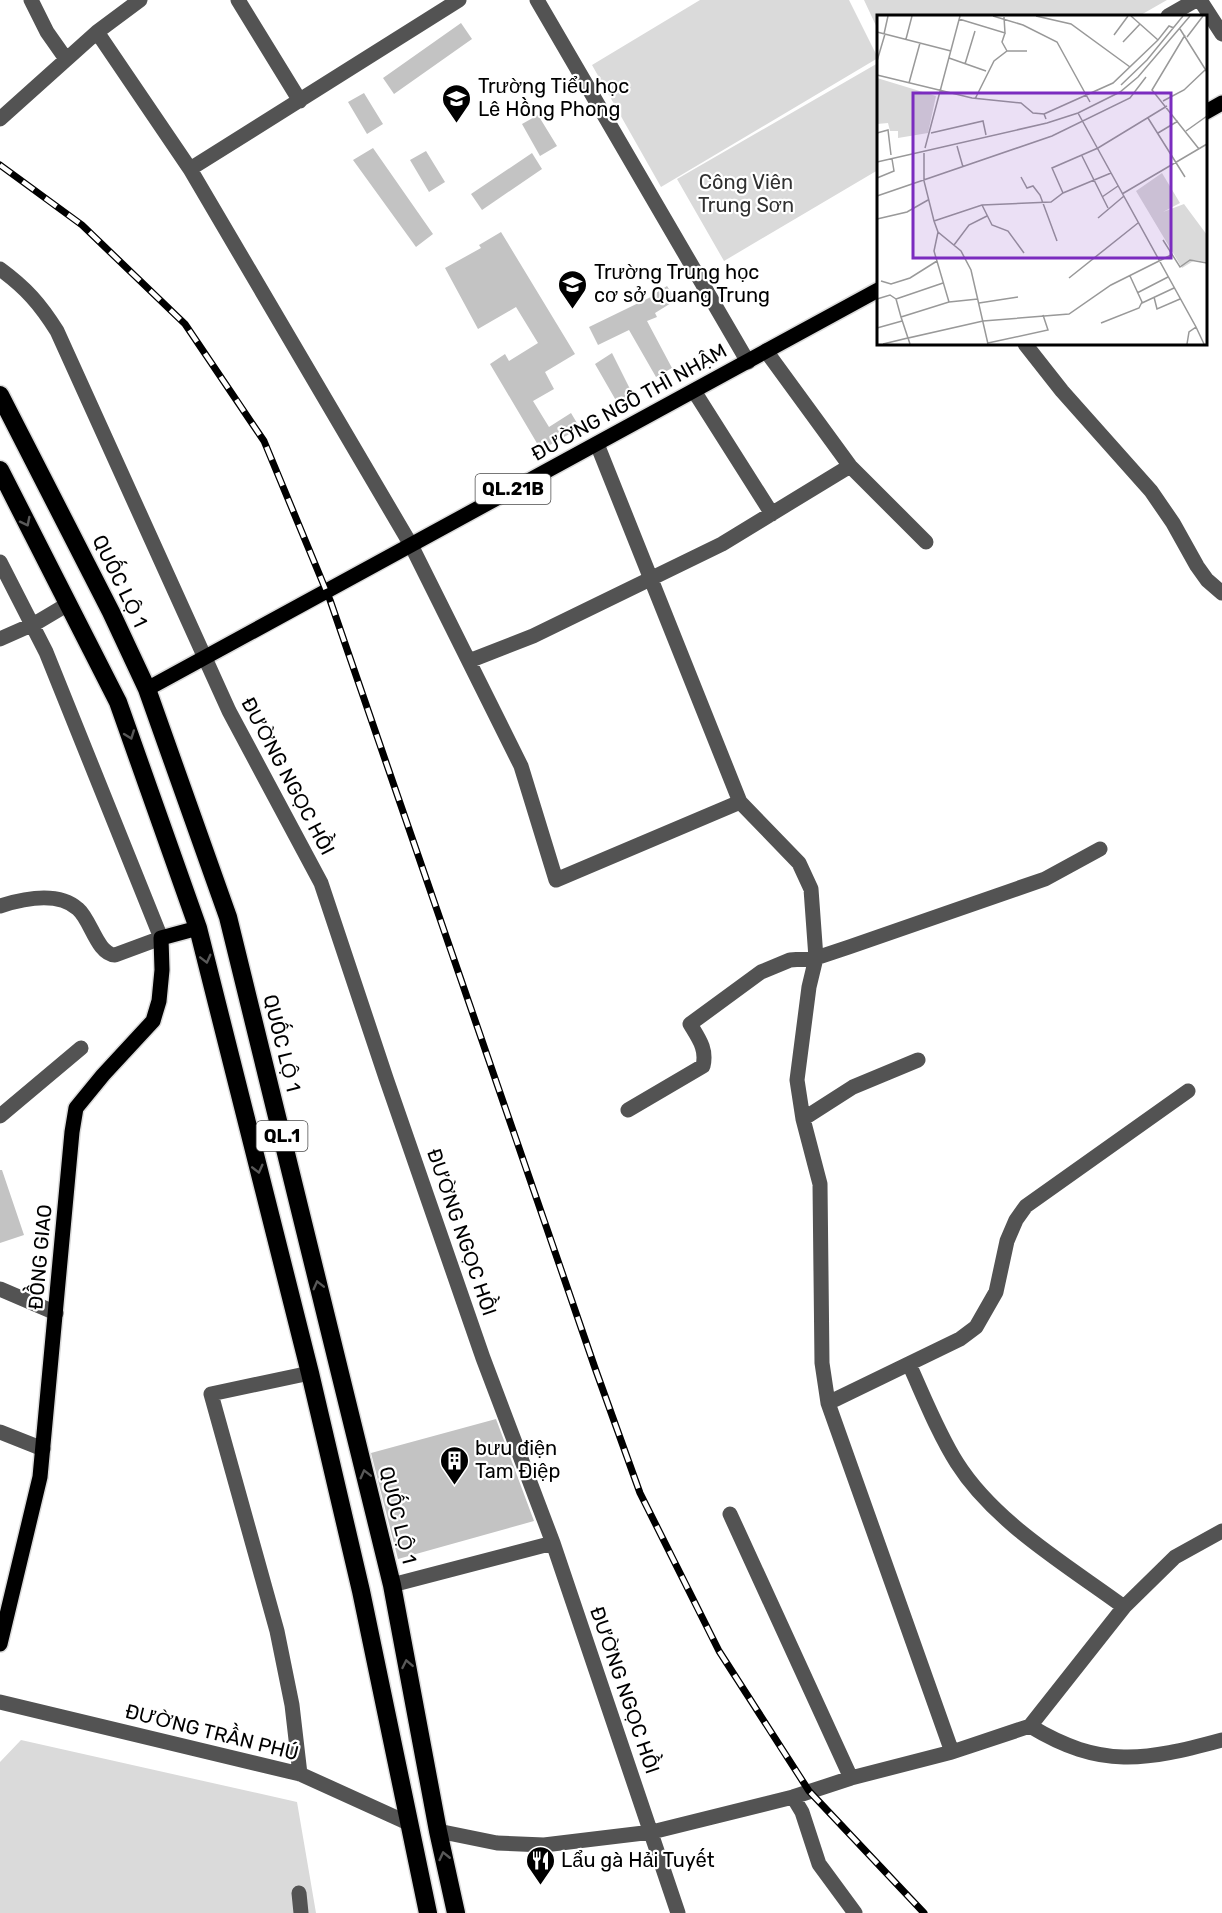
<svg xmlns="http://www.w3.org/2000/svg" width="1222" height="1913" viewBox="0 0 1222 1913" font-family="Rubik,sans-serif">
<rect width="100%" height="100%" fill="#fff"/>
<path fill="#dadada" d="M700,0h149l29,58 -217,129 -69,-122z
M864,0h303l-28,16h-261v14z
M878,63v107l-154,91 -47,-82z
M21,1740l276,62 19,111h-316v-151z"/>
<path fill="#c3c3c3" d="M461,23l11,16 -78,55 -11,-16z
M364,93l19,31 -16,10 -19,-32z
M538,115l19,31 -17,10 -18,-32z
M373,148l60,86 -17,13 -63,-87z
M426,151l19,31 -16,10 -19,-32z
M532,153l10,16 -60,41 -11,-16z
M501,232l74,122 -30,18 9,17 -21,12 16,26 22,-14 9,15 -39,22 -51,-86 15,-10 4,7 29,-18 -22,-36 -38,22 -33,-61 36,-20 -2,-3z
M667,286l9,14 -21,13 2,4 -10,4 25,47 -16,9 -27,-47 -31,15 -9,-18 68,-33 -1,-1z
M612,353l21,42 -15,9 -23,-40z
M0,1170h2l22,65 -24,8z
M496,1419l38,102 -136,38 -27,-106z"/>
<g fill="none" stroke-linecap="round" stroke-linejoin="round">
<defs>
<path id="major" d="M1206,112l16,-9
M147,689l731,-399
M0,1644l40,-167 32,-345 4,-24 27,-33 50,-54 6,-20 3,-31 -1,-32 37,-10"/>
<path id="highway" d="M0,395l111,217 36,77 81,228 164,668 46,246 18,82
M0,470l118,232 80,226 112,445 51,218 67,322"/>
</defs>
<use href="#major" stroke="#dbdbdb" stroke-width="18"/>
<use href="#highway" stroke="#dbdbdb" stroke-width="21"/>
<path stroke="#535353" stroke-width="15" d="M31,0l16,32 19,27
M238,0l62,101
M537,0l211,362
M1200,0l22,34
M1168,16l28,-16
M97,32l93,137 221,376 110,221 35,114 184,-78
M0,119l97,-87 43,-32
M190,169l269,-169
M0,269c26,19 40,35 57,62l172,380 92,172 65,195 97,280 70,185 125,370
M1025,344l37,47 89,100 22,32 24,43 10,14 15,13
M766,351l84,115 76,76
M694,391l78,123
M597,444l143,358 59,61 12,26 5,69 -7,29 -12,93 6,39 17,65 2,179 6,40 124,349
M0,562l46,90 115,286 -46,17c-18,-1 -24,-35 -37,-46 -20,-18 -56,-10 -78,-3
M0,639l36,-16 32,-19
M469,661l64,-25 189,-92 128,-78
M628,1110l75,-44c4,-17 -4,-27 -13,-42l71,-52 29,-12 26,-2 33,-11 196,-68 55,-30
M0,1116l81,-68
M803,1119l50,-32 65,-27
M0,1289l56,24
M909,1364c15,33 29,69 48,99 38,60 110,102 167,144
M828,1403l132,-64 16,-12 20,-35 11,-51 9,-21 10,-14 162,-115
M0,1432l43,17
M730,1514l121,264
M392,1585l161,-42
M0,1702l300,72 108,49
M1030,1726c71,43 115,35 192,14
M300,1774l-8,-69 -15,-74 -66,-237 99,-21
M793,1797l9,15 17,52 36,49
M438,1831l59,12 47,2 108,-13 141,-35 58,-19 101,-26 78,-26 94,-119 51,-50 47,-26
M299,1893l2,20"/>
<use href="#major" stroke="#000" stroke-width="15"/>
<use href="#highway" stroke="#000" stroke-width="18"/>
<defs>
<path id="rail" d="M0,165l82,60 103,99 79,117 66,159 265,768 45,125 79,158 90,140 115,122"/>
</defs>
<use href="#rail" stroke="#000" stroke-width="7"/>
<use href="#rail" stroke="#fff" stroke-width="4.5" stroke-dasharray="14" stroke-linecap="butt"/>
</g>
<defs><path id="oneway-chevron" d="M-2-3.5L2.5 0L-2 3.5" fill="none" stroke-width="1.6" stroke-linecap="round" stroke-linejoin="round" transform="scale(1.5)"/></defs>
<g stroke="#595959">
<use href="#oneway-chevron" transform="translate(26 522) rotate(63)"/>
<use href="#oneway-chevron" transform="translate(130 735) rotate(70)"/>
<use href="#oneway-chevron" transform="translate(206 959) rotate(76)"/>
<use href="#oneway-chevron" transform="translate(258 1169) rotate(76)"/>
<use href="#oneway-chevron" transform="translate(318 1285) rotate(-104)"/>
<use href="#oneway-chevron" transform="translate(365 1474) rotate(-104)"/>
<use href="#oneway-chevron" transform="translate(407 1664) rotate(-101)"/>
<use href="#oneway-chevron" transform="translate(444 1856) rotate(-103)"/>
</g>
<defs>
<symbol id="school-pin" viewBox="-11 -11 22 30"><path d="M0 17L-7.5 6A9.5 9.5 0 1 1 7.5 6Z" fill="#000" stroke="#fff"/><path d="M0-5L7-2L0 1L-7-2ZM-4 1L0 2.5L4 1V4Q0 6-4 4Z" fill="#fff"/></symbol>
<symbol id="building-pin" viewBox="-11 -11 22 30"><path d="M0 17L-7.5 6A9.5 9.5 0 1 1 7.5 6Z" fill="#000" stroke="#fff"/><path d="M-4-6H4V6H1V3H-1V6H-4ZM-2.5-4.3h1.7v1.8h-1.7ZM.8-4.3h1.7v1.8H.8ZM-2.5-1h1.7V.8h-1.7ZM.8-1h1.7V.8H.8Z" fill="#fff"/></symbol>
<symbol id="restaurant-pin" viewBox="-11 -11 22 30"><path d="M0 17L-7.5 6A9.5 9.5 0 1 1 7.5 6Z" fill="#000" stroke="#fff"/><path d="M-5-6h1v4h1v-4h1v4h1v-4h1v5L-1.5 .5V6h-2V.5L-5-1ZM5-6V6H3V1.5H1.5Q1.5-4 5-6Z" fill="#fff"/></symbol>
</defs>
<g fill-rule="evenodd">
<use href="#school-pin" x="440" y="82" width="33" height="45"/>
<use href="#school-pin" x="556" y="268" width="33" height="45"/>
<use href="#building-pin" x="438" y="1444" width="33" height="45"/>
<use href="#restaurant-pin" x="524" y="1844" width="33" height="45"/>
</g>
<g text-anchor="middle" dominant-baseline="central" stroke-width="4.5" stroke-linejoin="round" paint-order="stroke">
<g fill="#fff" stroke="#4c4c4c" stroke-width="1.5">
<rect x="475.5" y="474" width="75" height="30" rx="4.5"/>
<rect x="256.5" y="1121" width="51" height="30" rx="4.5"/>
</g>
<g font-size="18" font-weight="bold" fill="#000">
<text x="513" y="489">QL.21B</text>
<text x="282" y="1136">QL.1</text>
</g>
<g font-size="20" fill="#000" stroke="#fff" text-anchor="start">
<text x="478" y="86">Trường Tiểu học<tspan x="478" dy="23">Lê Hồng Phong</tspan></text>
<text x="594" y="272">Trường Trung học<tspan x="594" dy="23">cơ sở Quang Trung</tspan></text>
<text x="475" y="1448">bưu điện<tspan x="475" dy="23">Tam Điệp</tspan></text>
<text x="561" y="1860">Lẩu gà Hải Tuyết</text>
</g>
<g font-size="20" fill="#313131" stroke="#fff">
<text x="746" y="182">Công Viên<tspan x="746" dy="23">Trung Sơn</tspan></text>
</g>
<g font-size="20" fill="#000" stroke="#fff">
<text transform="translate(629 402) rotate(-29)">ĐƯỜNG NGÔ THÌ NHẬM</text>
<text transform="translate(120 581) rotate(64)">QUỐC LỘ 1</text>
<text transform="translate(288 776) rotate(62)">ĐƯỜNG NGỌC HỒI</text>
<text transform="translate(282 1043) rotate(76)">QUỐC LỘ 1</text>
<text transform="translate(462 1232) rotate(71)">ĐƯỜNG NGỌC HỒI</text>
<text transform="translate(40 1257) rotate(-85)">ĐỒNG GIAO</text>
<text transform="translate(398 1515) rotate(76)">QUỐC LỘ 1</text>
<text transform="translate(625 1690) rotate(71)">ĐƯỜNG NGỌC HỒI</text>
<text transform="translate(212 1732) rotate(14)">ĐƯỜNG TRẦN PHÚ</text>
</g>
</g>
<g transform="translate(877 15)">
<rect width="330" height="330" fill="#fff"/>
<path d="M0,63l59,18 -8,37 -30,5v-7h-8l-2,-8 -11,1zM285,158l18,30 -17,9 21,-8 23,31v27l-12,-2 -13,8 -46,-77z" fill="#dadada"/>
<path fill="none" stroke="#999" stroke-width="1.5" d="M116,1l30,9 34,17 33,60M159,1l35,8 59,43M254,1l27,24 11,-14 5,2M82,4l46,14 -1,-16M303,14l27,43M0,17l74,19M128,18l-3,9 5,9M7,19l4,-18M237,20l14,-19M308,20l-33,55 47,59M310,22l16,-21M29,24l6,-23M246,27l17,-18M72,43l37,13M0,46l8,-27M88,49l10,-33M0,60l95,23 49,5 12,10 11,1 2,5M32,68l11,-40M244,70l26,-25 36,-44M98,84l19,-38 13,-10h20M286,86l21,-11 21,-20M201,98l118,214 -7,5 -2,12M167,99l69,-31 45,-43M271,103l37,59M309,116l21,-15M0,118l11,-3 3,25M54,118l52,-12 3,14M281,118l20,-12M80,131l6,21M48,133l35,-132M47,138v28l10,40 4,11 23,19 10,19 17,74M205,141l26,52M0,147l170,-39 31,-10 42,-21 18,-15 52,-61M144,162l6,11 6,-2 7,9 17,46M0,163l17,-7 -2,-12M186,178l-11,-25 46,-20 69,-42M245,179l85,-50M0,181l175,-60 78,-38 16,-21M225,182l16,-11M105,190l10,20 16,6 16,22M221,203l26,-22M0,204l30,-7 21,-12M57,206l48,-16 69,-3 12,-9 48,-20M61,217l-4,19 15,51 -48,15 -5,-18 47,-16M286,225l17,27 10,-7 17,3M77,230l15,-20 18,-9M192,263l69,-55M4,266l10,3 19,-6 27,-17M260,278l31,-16M277,282l3,12 23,-10M0,284l13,-4 6,4M72,287l29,-3M102,288l39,-6M265,288l32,-15M24,302l7,21 75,-17 86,-7 42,-29 60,-30M224,308l38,-15 3,-6 -12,-26M319,312l8,17M0,313l25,-7M111,328l60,-13 -5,-15M6,329l25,-6 2,6"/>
<path fill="#7b2cbf" fill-opacity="0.15" stroke="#7b2cbf" stroke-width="3" d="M36,78h258v165h-258z"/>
<rect width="330" height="330" fill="none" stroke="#000" stroke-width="3"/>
</g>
</svg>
